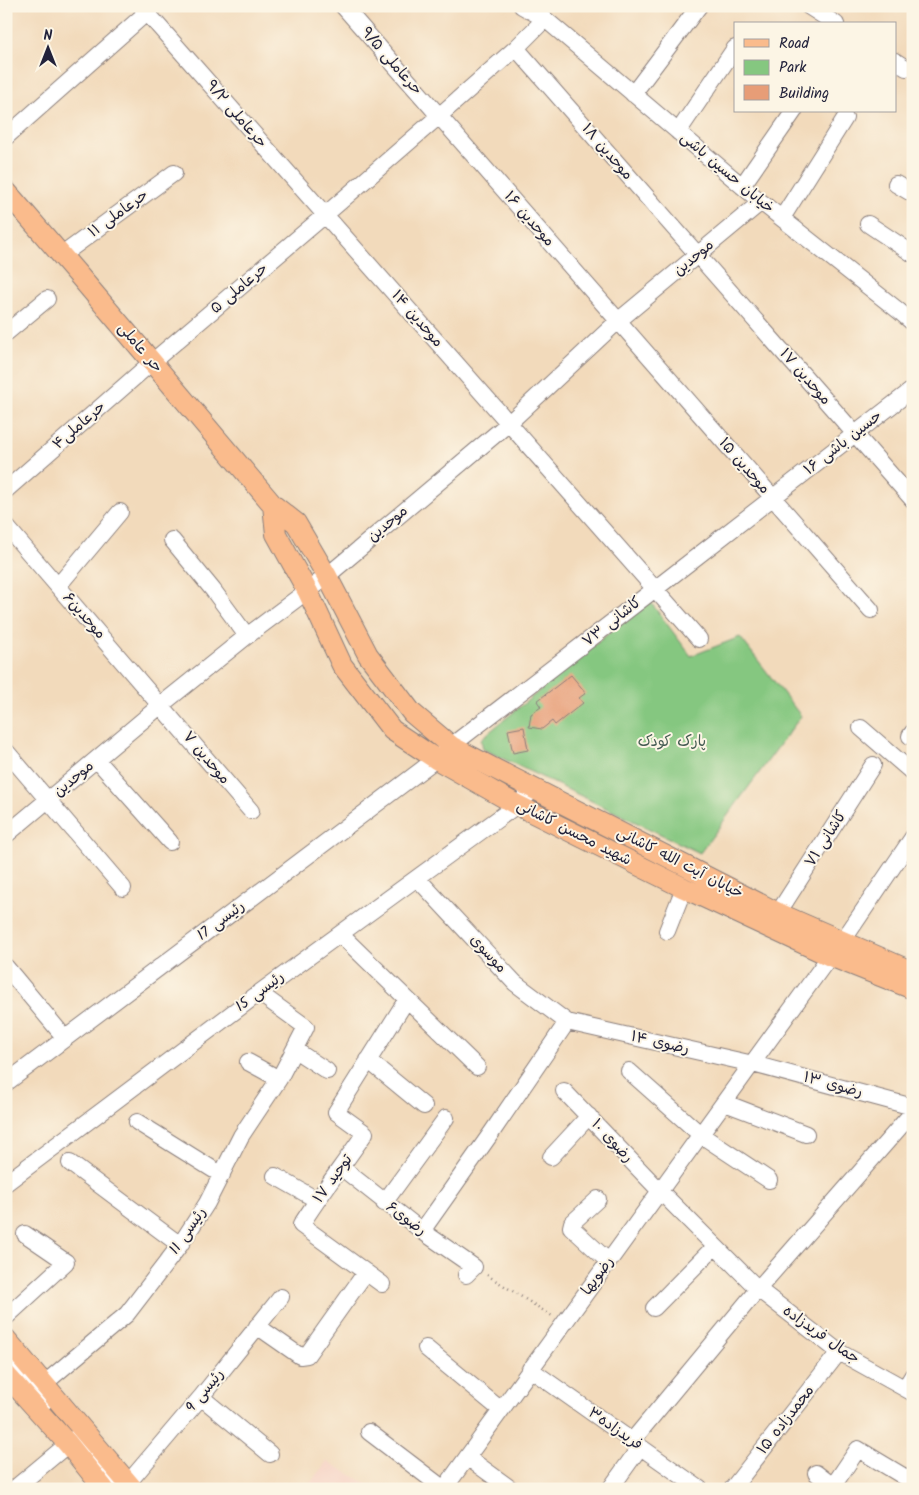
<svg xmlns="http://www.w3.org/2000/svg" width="919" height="1495" viewBox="0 0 919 1495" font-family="Kalam,'Playpen Sans Arabic',sans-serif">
<rect width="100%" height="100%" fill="#fcf5e5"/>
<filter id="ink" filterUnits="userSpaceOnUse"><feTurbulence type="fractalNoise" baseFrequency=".02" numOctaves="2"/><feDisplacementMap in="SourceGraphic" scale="10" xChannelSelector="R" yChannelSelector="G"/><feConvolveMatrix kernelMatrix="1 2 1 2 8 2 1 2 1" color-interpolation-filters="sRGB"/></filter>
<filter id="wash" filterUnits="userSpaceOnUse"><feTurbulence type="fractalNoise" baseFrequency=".0096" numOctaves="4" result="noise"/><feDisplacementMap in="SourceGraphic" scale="20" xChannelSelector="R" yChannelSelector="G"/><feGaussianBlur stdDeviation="1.12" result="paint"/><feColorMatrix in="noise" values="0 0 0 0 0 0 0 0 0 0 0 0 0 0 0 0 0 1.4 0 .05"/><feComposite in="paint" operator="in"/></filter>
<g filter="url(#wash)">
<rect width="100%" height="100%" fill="#f2dabb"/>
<path fill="#f6d2c4" d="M327,1461l49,28h-70z"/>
<path fill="#85c780" stroke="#54745e" d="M649,600l42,56 49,-19 61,79 -101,137 -217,-104 -2,-10z"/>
<g id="blocks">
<path fill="#e79d77" d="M571,675l15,18 -7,5 4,5 -28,22 -3,-4 -10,8 -13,-2 2,-13 10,-7 -4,-6z
M524,727l4,23 -15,3 -5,-23z"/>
</g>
</g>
<g filter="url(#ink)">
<use href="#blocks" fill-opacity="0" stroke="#8a7e7b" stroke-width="1"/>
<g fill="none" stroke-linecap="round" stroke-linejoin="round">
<defs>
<path id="minor" d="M141,6l558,633
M343,6l528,604
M522,6l23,13 216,183 138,109 14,12
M808,6l28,18
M516,48l397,452
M895,61l11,7
M633,94l66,-88
M678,132l57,-84
M6,137l148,-131
M896,184l17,10
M742,186l52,-75
M782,218l63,-100
M868,224l45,30
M62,255l112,-82
M6,333l41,-34
M6,490l146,-128 173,-147 114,-99 77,-68 29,-29
M6,526l245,285
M172,540l41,50 34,46
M58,586l62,-74
M861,728l52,45
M910,736l3,-4
M6,751l117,137
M97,760l73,82
M6,835l155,-130 86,-69 80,-60 182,-153 109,-102 143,-119
M417,878l98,105 52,39 186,42 160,43
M778,913l95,-148
M667,931l17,-43
M340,934l137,133
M842,942l71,-105
M6,967l59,71
M295,1050l32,21
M368,1060l56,46
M248,1062l31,17
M629,1071l72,64 68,45
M6,1083l430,-324 15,-13 204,-157 258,-200
M564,1091l96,100 98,98 81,63 74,41
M725,1103l81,31
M137,1122l85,53
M551,1157l38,-41
M70,1163l110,82
M342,1168l80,63 52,36 -8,8
M275,1176l42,24
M6,1183l253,-190 258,-188 18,-17
M598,1199l-26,24 -1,4 38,35
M384,1203l62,-85
M422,1231l70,-99 75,-110
M382,1284l-81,-59c20,-32 43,-61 64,-92l-29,-21 71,-113
M654,1308l61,-62
M6,1317l60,-55 -41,-28
M257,1326l43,30 7,-1 59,-83
M426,1348l75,62
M6,1360l38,42
M530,1369l170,120
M45,1383l82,-69 53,-69 27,-42 34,-67 38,-57 27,-52 -47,-34
M905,1388l8,-13
M201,1397l69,57
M369,1432l75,57
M75,1438l44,51
M632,1441l126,-152 155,-177
M467,1457l44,32
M816,1473l17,13 25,-37 55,33
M128,1483l73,-86 80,-100
M14,1489l54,-45
M444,1489l386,-533
M610,1489l30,-42
M732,1489l107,-137"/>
<path id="major" d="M6,191l75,87 192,227 23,18 31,53 41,79 44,58 39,33 46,24 281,143 135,59
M273,505l3,29 32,58 34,73 50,65 15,10 29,19 81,46 167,83 146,68 83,33
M6,1339l127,150
M6,1375l62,69 36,45"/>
</defs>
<use href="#minor" stroke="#8a7e7b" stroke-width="18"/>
<use href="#major" stroke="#8a7e7b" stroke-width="22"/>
<path stroke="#8a7e7b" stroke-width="2.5" stroke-dasharray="1 4" stroke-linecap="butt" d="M487,1275l65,41"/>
<use href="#minor" stroke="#fff" stroke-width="16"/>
<use href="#major" stroke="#fabb8c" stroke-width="20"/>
</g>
</g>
<g text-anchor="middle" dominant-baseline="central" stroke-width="4" stroke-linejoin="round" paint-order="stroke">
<g font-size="15" fill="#22223b" stroke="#fcf5e5">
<text transform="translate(391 61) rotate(49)">حرعاملی ۹/۵</text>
<text transform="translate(236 114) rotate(49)">حرعاملی ۹/۲</text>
<text transform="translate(607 152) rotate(49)">موحدین ۱۸</text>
<text transform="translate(727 173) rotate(40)">خیابان حسین باشی</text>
<text transform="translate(118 214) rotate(-36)">حرعاملی ۱۱</text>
<text transform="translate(529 219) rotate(49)">موحدین ۱۶</text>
<text transform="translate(694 258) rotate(-40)">موحدین</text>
<text transform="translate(239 289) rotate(-40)">حرعاملی ۵</text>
<text transform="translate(417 319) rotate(49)">موحدین ۱۴</text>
<text transform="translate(140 348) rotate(50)">حر عاملی</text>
<text transform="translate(805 377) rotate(49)">موحدین ۱۷</text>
<text transform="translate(79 426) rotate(-41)">حرعاملی۴</text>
<text transform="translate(843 443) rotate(-38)">حسین باشی ۱۶</text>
<text transform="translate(744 466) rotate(49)">موحدین ۱۵</text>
<text transform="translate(388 524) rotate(-40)">موحدین</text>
<text transform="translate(84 616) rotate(49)">موحدین۶</text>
<text transform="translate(612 622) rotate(-38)">کاشانی ۷۳</text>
<text transform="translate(206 758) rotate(50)">موحدین ۷</text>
<text transform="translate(74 779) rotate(-40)">موحدین</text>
<text transform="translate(574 833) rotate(27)">شهید محسن کاشانی</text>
<text transform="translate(826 839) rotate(-57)">کاشانی ۷۱</text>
<text transform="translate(680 863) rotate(27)">خیابان آیت الله کاشانی</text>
<text transform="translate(221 921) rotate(-37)">رئیسی 17</text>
<text transform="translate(488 954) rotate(47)">موسوی</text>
<text transform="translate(260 992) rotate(-37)">رئیسی 15</text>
<text transform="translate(660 1043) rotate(13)">رضوی ۱۴</text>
<text transform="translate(833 1085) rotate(15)">رضوی ۱۳</text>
<text transform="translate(612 1141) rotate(47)">رضوی ۱۰</text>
<text transform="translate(333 1179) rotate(-54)">توحید ۱۷</text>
<text transform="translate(406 1219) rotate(37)">رضوی۶</text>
<text transform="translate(188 1231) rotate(-56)">رئیسی 11</text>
<text transform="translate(598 1276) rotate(-54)">رضویها</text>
<text transform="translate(821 1335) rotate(35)">جمال فریدزاده</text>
<text transform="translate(205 1391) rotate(-51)">رئیسی 9</text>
<text transform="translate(786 1420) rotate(-52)">محمدزاده ۱۵</text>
<text transform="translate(615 1429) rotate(35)">فریدزاده۳</text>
</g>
<g font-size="15" fill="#455c53" stroke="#fcf5e5">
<text x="672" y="742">پارک کودک</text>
</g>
</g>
<rect width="919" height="1495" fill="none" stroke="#fcf5e5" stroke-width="25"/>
<rect x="734" y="22" width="162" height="90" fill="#fcf5e5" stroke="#a5a1a1"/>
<rect x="744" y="39" width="25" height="8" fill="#fabb8c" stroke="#a5a1a1"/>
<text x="779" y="48" font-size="15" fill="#22223b">Road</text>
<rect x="744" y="60" width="25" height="15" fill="#85c780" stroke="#a5a1a1"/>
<text x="779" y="72" font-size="15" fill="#22223b">Park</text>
<rect x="744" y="85" width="25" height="15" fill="#e79d77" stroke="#a5a1a1"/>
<text x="779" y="98" font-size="15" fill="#22223b">Building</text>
<g transform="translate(48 48)" stroke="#fcf5e5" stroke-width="4" paint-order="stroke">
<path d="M0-4L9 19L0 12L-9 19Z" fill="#22223b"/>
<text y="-8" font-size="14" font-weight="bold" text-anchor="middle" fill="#22223b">N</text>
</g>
</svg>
